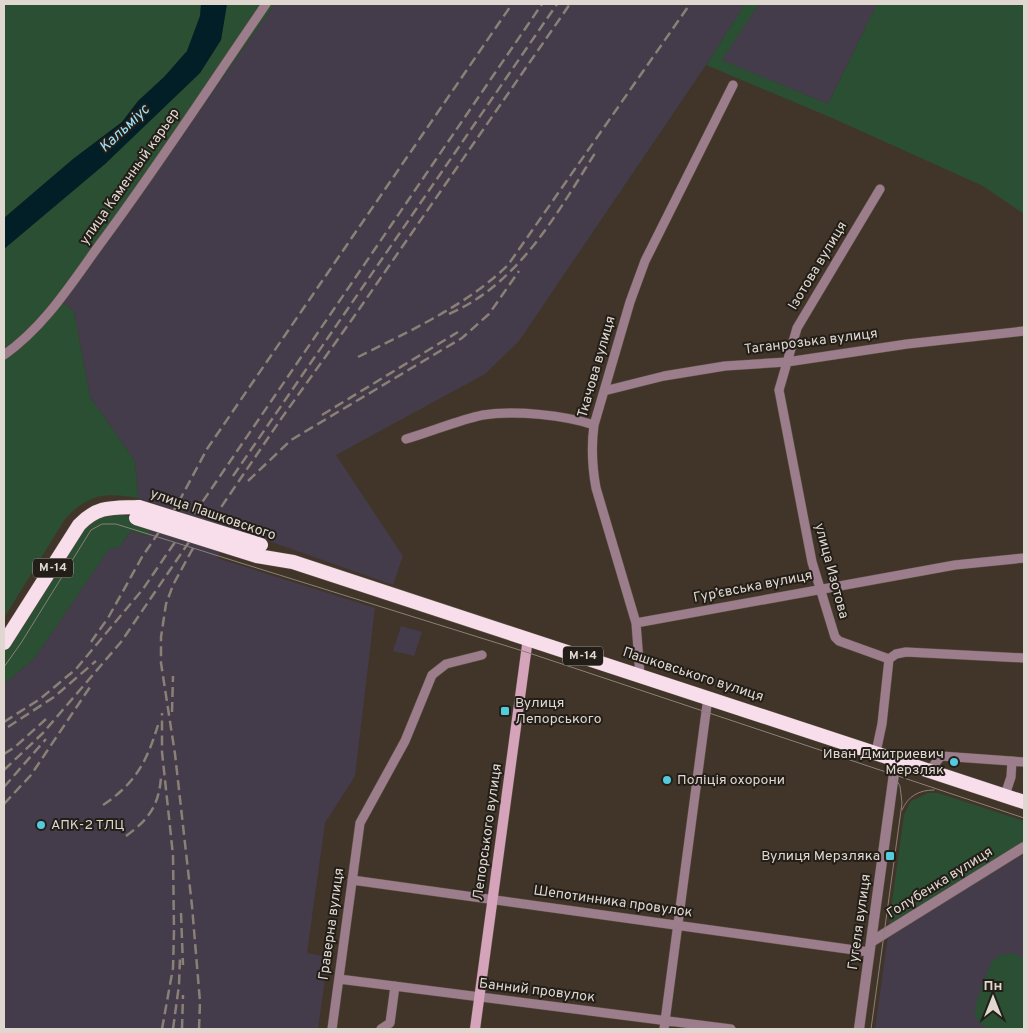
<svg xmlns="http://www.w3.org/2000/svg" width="1028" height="1033" viewBox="0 0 1028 1033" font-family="Overpass,sans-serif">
<rect width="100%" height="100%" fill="#413529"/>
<path fill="#443b4b" d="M275,4h470l-39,61 -187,276 -34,33 -149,81 67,101 -10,29 -158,-56 -18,29 158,50 -20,168 -30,47 -18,130 21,4 -10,72h-314v-345l30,-25 75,-111 10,-1 12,-16 16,5 15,-30 -24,-8 -3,-37 -45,-64 -16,-86 -11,-8z
M759,4h118l-49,100 -107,-44z
M401,626l21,6 -8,24 -21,-5z
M1024,854v175h-149l13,-93z"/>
<path fill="#2a4f32" d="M4,4h197l-1,12 -13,35 -23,26 -26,24 -16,21 -49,37 -69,59z
M227,4h48l-212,299 11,8 16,86 45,64 3,37c-33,-6 -50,-4 -73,21l-61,99v-369l101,-85 95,-91 21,-33z
M745,4h14l-37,56 106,44 49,-100h147v210l-41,-28 -151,-68 -126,-53z
M113,512l40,12 -6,12 -16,-5 -12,16 -10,2 -75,110 -30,25v-36l84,-127z
M928,793h10l86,28v20l-135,83 15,-109 7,-14z
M1011,953l13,5v71h-36c-7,-4 -13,-9 -13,-18 0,-9 13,-45 19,-51 4,-5 11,-6 17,-7z"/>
<path fill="#021e27" d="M201,4h26l-6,36 -21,33 -95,91 -101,85v-31l69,-59 49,-37 16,-21 26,-24 23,-26 13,-35z"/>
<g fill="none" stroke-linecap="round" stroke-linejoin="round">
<defs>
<path id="minor" d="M880,189l-83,139 -18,62 33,172 23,75 4,4 50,18
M4,355c41,-29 67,-71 96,-111 58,-78 111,-160 166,-240
M604,391l60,-15 61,-10 62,-4 120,-18 117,-13
M406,439c25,-7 52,-19 77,-24 32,-5 81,0 111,10
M636,623l319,-58 69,-7
M889,659l7,-5 10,-2 118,6
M640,675l-4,-52 -40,-135c-4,-22 -5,-41 -2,-63l36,-123 15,-41 88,-176
M876,752l6,-28 7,-65
M930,770l11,-14 83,6
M1005,795l6,-18 1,-16
M352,880l517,72
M339,979l392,50
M332,1029l28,-206 45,-82 27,-66 14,-11 36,-9
M381,1029l9,-6 5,-37
M664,1029l44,-332"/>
<path id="tertiary" d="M871,942l153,-95
M859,1029l37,-270"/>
<path id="secondary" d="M475,1029l53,-391"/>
<path id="trunk" d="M257,556l36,6 731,240
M4,643l75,-118c19,-20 34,-17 60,-18"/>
</defs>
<use href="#minor" stroke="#5d5247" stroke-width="10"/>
<use href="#tertiary" stroke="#5d5247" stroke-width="11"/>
<use href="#secondary" stroke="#5d5247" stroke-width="11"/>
<use href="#trunk" stroke="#5d5247" stroke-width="15"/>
<use href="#minor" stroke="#9c7d8c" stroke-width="9"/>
<use href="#tertiary" stroke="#9c7d8c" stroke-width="10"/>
<use href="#secondary" stroke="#d5a4bb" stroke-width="10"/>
<use href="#trunk" stroke="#f8deea" stroke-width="14"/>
<path stroke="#8a8076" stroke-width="1" d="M4,667l17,-24 70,-113 11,-6h14l410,128 498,166
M902,810c6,-14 17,-20 32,-20
M871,1029l31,-226 -2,-17 -7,-12"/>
<path stroke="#8a8076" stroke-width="2.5" stroke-dasharray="10 5" stroke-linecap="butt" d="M449,314c71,-31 108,-101 148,-164
M358,357c51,-26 108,-51 150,-92l182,-261
M322,415l136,-83
M233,476l324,-472
M248,481l43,-41 171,-102 27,-24 30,-43
M91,642l17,-24 34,-61 34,-50 31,-58 305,-445
M172,712l1,-36
M4,722l36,-23 36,-30 67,-80 399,-585
M8,727l46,-30 42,-36
M4,754l11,-7 31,-28
M4,770l39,-37 78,-91 68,-100
M4,787l42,-48
M4,804l27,-29 59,-88
M103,805c33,-22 44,-44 55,-80
M126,836c22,-16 33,-30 35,-59
M181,913l2,52
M162,1029l11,-61 1,-37 -1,-76 -11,-103v-39
M173,1029l6,-44 1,-28
M182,1029l1,-34
M199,1029l1,-27 -8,-96 -17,-152 -14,-91v-26l5,-33 7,-19 19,-35 89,-131 72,-101 217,-314"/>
<defs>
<path id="trunk-bridge" d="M139,507l122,38
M136,518l121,38"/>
</defs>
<use href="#trunk-bridge" stroke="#5d5247" stroke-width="15" stroke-linecap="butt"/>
<use href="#trunk-bridge" stroke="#f8deea" stroke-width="14"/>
</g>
<g fill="#54cadd" stroke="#231e18" stroke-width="2">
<rect x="500" y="706" width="10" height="10" rx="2.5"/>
<circle cx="954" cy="762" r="5"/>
<circle cx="667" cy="780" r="5"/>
<circle cx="41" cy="825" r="5"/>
<rect x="885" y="851" width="10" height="10" rx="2.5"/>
</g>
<g text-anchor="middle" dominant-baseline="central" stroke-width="4" stroke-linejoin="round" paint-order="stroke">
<g fill="#231e18" stroke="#a7a099" stroke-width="1">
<rect x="33" y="558.5" width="40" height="19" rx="4"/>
<rect x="563" y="646.5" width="40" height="19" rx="4"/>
</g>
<g font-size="12" font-weight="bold" fill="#dfd7d0">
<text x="53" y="568">М-14</text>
<text x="583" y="656">М-14</text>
</g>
<g font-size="14" fill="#dfd7d0" stroke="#231e18">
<text transform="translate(130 177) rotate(-55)">улица Каменный карьер</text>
<text transform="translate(818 266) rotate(-59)">Ізотова вулиця</text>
<text transform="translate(811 342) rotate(-7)">Таганрозька вулиця</text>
<text transform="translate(597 367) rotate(-74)">Ткачова вулиця</text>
<text transform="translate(213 515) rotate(19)">улица Пашковского</text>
<text transform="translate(831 571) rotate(75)">улица Изотова</text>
<text transform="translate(753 587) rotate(-11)">Гур’євська вулиця</text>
<text transform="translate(693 675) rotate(18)">Пашковського вулиця</text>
<text transform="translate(488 832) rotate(-82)">Лепорського вулиця</text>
<text transform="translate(940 883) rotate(-32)">Голубенка вулиця</text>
<text transform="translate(613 902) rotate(8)">Шепотинника провулок</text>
<text transform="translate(860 922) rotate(-82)">Гугеля вулиця</text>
<text transform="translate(332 924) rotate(-82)">Граверна вулиця</text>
<text transform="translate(537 991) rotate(7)">Банний провулок</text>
</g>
<g font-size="14" fill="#dfd7d0" stroke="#231e18" text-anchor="start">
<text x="515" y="703">Вулиця<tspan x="515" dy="16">Лепорського</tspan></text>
<text x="944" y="754" text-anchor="end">Иван Дмитриевич<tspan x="944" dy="16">Мерзляк</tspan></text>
<text x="677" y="780">Поліція охорони</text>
<text x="51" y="825">АПК-2 ТЛЦ</text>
<text x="880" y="856" text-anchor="end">Вулиця Мерзляка</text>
</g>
<g font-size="15" font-style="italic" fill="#9de1f9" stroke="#231e18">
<text transform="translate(125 129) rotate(-43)">Кальміус</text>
</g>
</g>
<rect width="1028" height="1033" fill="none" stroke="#dfd7d0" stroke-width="10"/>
<g transform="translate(993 998)" stroke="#231e18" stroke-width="4" paint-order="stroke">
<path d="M0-4L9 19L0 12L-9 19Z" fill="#dfd7d0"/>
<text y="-8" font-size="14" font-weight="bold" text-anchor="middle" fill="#dfd7d0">Пн</text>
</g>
</svg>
